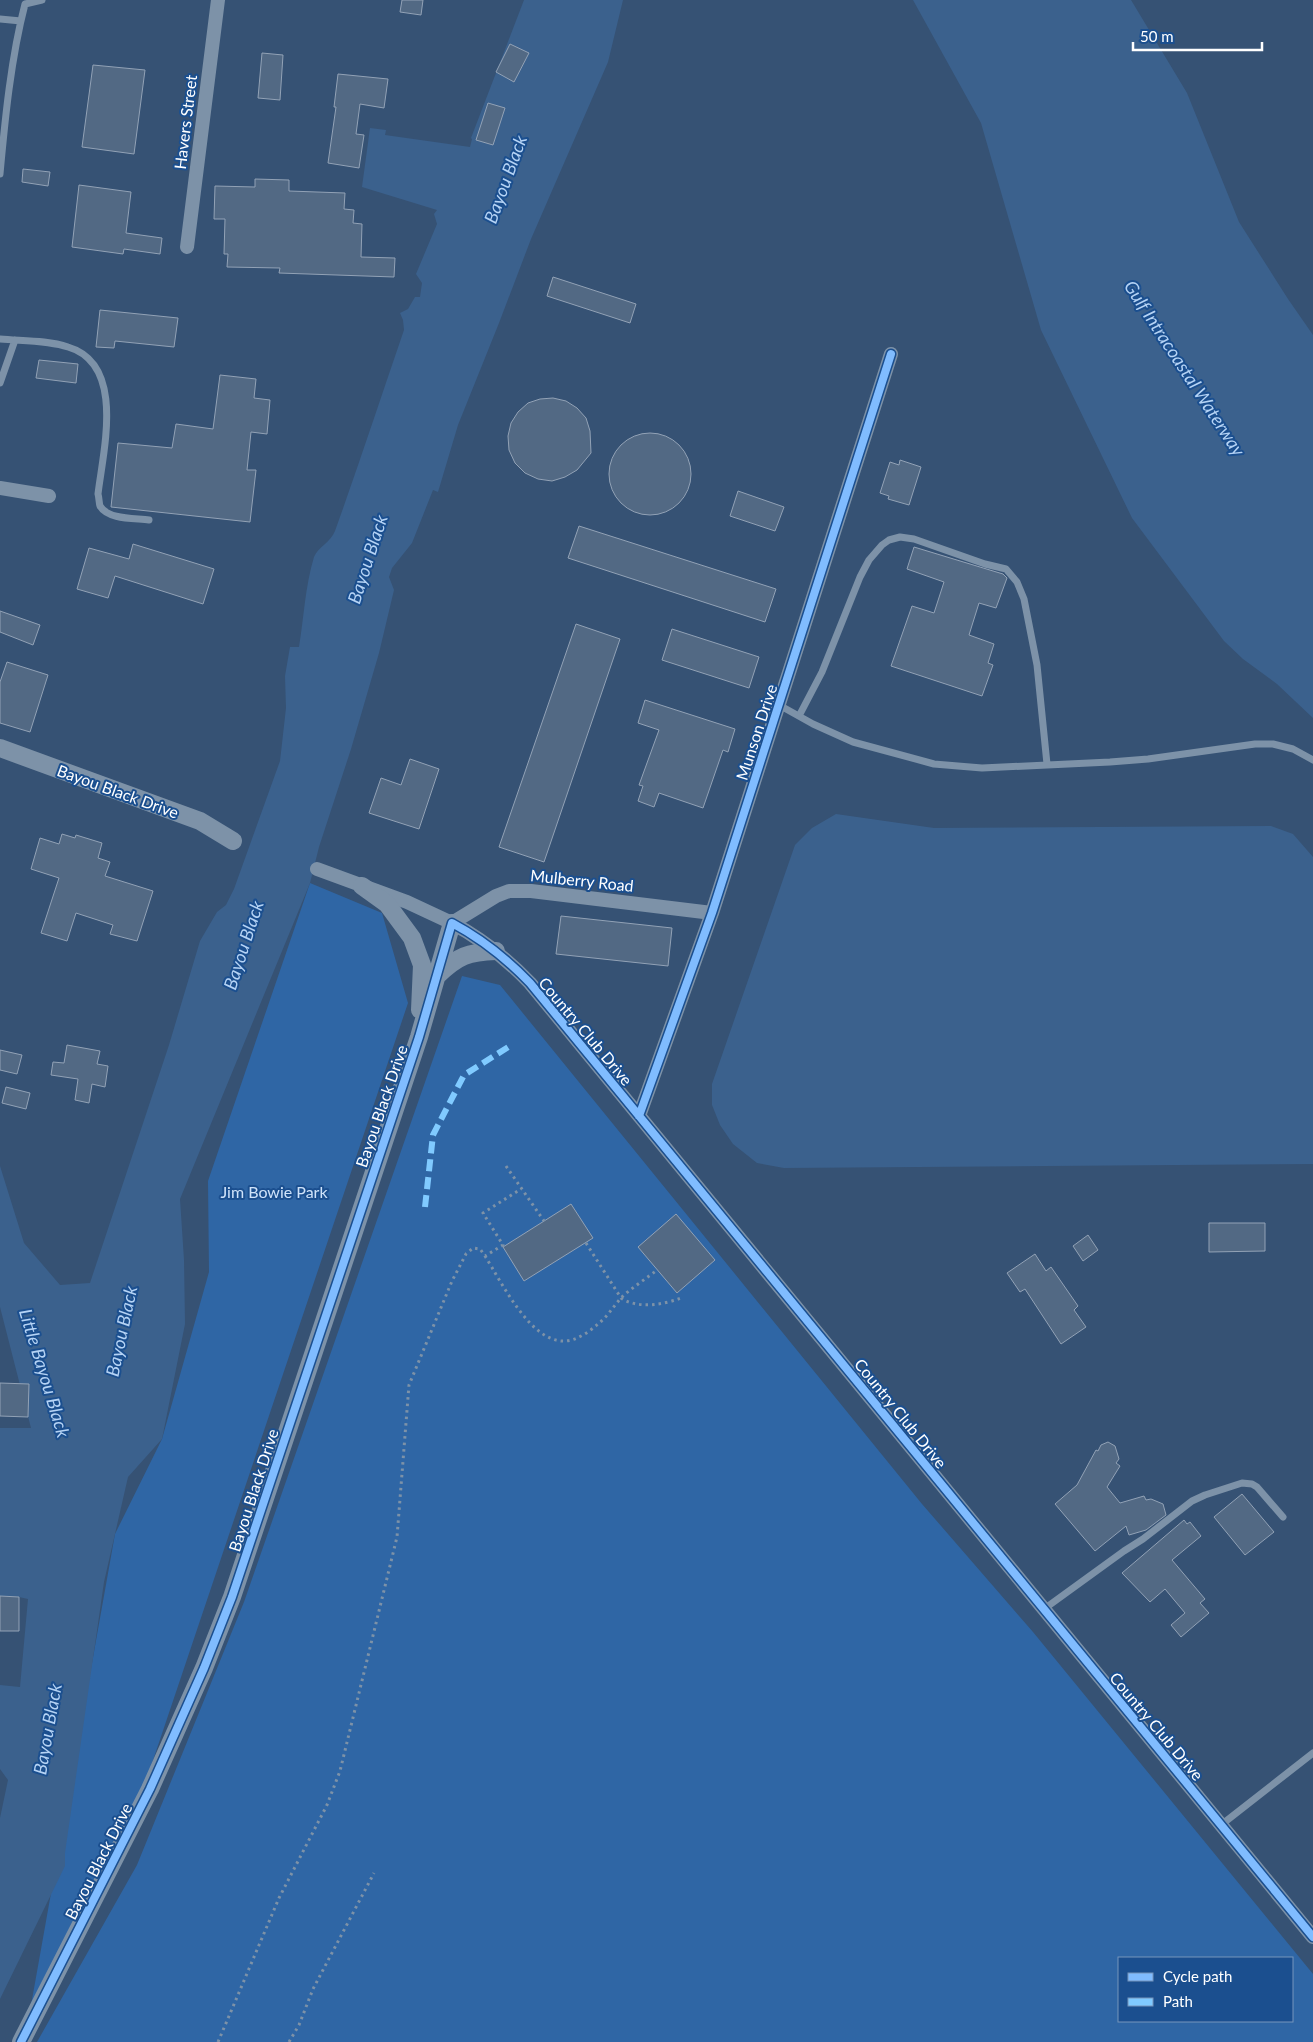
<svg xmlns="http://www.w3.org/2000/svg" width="1313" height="2042" viewBox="0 0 1313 2042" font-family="Lato,sans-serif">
<rect width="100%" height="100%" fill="#365274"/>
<path fill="#2f66a5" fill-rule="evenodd" d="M310,883l72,30 26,90 -265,787 -113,221 85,-477 47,-95 47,-167 -1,-91z
M462,976l38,9 422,519 111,128 280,342v68h-1276l100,-177 107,-263zM1119,1958h173v63h-173z"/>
<path fill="#3b618d" d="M524,0h99l-15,62 -77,177 -32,84 -41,102 -20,67 -5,-2 -21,53 -20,25 -3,9 5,13 -15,63 -28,96 -32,98 -9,36 -130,316 4,61 1,64 -23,115 -34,38 -24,105 -39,271v13l-65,133v-181l8,-38 -8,-11v-84l20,2 8,-88 -9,-2 -19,-1v-168h31l-31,-121v-141l24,77 36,42 30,-2 79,-238 31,-104 17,-29 9,-7 8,-16 46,-128 6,-53 -1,-32 5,-29h9c5,-30 6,-60 15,-90 4,-10 17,-15 21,-26 24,-67 46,-134 69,-201l-1,-10 -3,-7 8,-4 7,-12h5l2,-14 -6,-9 21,-50 -3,-10 3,-4 -75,-23 8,-59 16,2 -1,5 85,12 2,-8 -1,-1z
M913,0h218l56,93 52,129 49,77 25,36v383l-36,-34 -34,-25 -19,-18 -92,-123 -91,-188 -60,-207z
M836,814l98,14 337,-2 22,8 20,23v307l-529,4 -27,-5 -24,-19 -13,-19 -8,-20v-21l83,-239 17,-17z"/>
<path fill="#526984" stroke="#92a2b6" d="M402,0h21l-2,15 -21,-3z
M510,44l19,9 -15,29 -18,-10z
M262,53l21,2 -3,45 -22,-2z
M93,65l52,5 -11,84 -52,-7z
M338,74l50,5 -4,29 -24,-4 -4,30 8,1 -5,33 -31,-5 8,-56h-2z
M488,103l17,5 -12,37 -17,-5z
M23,169l27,3 -2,14 -26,-4z
M255,179l34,1v11l56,2 -1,16 10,1 -1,13 9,1 -1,33 34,1 -1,19 -115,-4 1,-5 -53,-1 1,-13h-4l1,-35h-11l1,-33 40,1z
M79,185l52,7 -5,41 36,5 -2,16 -36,-5 -1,5 -51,-7z
M553,277l83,27 -6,19 -83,-27z
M100,310l78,8 -4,29 -59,-6 -1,7 -18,-1z
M39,360l39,4 -2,19 -40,-5z
M220,375l36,4 -2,19 16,2 -3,34 -16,-2 -4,38h9l-6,52 -139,-15 7,-64 54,5 4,-24 37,5z
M553,398l13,3 11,7 9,10 4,13 1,22 -14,17 -12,7 -13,4 -14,-2 -13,-6 -10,-10 -6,-13 -1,-14 3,-13 7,-11 10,-9 12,-4z
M609 474a41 41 0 1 1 82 0a41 41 0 1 1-82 0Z
M900,460l21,7 -12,38 -21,-6 1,-3 -9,-3 10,-31 9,3z
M738,491l46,16 -9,24 -45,-15z
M579,526l197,63 -11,33 -197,-64z
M133,544l81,25 -11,35 -88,-28 -7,22 -31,-9 12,-41 40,11z
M914,547l89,27 4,4 -11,30 -17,-5 -10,32 25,9 -6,19 5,2 -11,31 -91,-30 21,-60 22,7 10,-31 -37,-13z
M0,611l40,14 -7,20 -33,-13z
M576,624l44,15 -76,223 -45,-15z
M672,629l87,28 -10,31 -87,-28z
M7,662l41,13 -18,57 -30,-9v-41z
M645,700l90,29 -7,23 -5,-2 -20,58 -44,-15 -5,14 -16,-6 5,-15 -4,-1 20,-55 -21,-7z
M410,759l29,10 -20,60 -50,-16 12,-35 20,7z
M62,834l13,4 1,-3 26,8 -4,15 12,4 -5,14 48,15 -16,50 -27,-7 3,-9 -37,-12 -9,28 -26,-8 18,-55 -28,-9 9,-31 19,6z
M561,916l111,12 -4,38 -112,-12z
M67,1045l33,6 -3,13 11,2 -3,21 -13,-3 -3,19 -14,-3 3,-21 -27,-4 2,-13 11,1z
M0,1050l22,5 -5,19 -17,-4z
M6,1087l24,6 -4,16 -24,-6z
M571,1204l22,34 -69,43 -21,-34z
M676,1214l39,46 -38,33 -39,-46z
M1209,1223h56v28l-56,1z
M1088,1235l10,15 -15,11 -10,-15z
M1035,1254l11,17 5,-4 27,39 -4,4 12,17 -25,17 -36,-55 -5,3 -13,-19z
M0,1383l29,1 -1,33 -28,-1z
M1108,1442l7,4 4,13 -3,4 4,3 -13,21 13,16 24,-7 2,4 5,-1 12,5 3,11 -20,15 -17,5 -3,-9 -31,25 -40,-47 22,-19 19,-35 2,1 3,-6z
M1242,1494l32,38 -29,23 -31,-38z
M1184,1520l3,4 3,-2 11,14 -29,24 33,39 -5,4 9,10 -28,24 -10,-12 14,-12 -20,-24 -15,13 -28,-29z
M0,1596l19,1v34h-19z"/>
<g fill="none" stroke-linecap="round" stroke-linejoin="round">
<path stroke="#7d92a8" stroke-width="3" stroke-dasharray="2.5 4" stroke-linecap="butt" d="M506,1166l38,55
M586,1243l35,55c16,11 42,7 60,0
M485,1256c16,25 45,86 79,85 12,0 25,-9 34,-17 9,-7 15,-17 23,-26 10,-10 25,-19 36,-28
M218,2042l61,-144 48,-93 13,-34 57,-234 12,-152 43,-104 14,-27 7,-6 7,1 5,7 18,-11 -20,-32 38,-24
M289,2042l10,-17 14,-36 61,-116"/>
<path stroke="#7d92a8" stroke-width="7" d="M0,19l21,2
M0,174c5,-55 11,-116 25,-170l17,-4
M0,339c22,2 47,1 68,8 58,17 35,104 30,147 1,3 1,9 2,12 8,14 36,12 49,14
M0,383l15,-43
M779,705l34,19 40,18 81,22 48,4 128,-6 38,-3 107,-15h18l20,5 20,11
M799,716l23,-44 38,-95 9,-17 13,-15 7,-5 11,-3 14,2 71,25 21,5 11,13 7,17 13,66 10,99
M1044,1609l80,-58 19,-12 49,-38 13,-6 37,-12 10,1 5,3 26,30
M1221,1825l92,-72"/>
<path stroke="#7d92a8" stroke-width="14" d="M187,247l31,-247
M0,488l49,8
M317,869l90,33 45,21 44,-27 13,-5h22l181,22
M452,923c30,16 55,36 78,60l783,954
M639,1116l73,-203 179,-559"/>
<path stroke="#7d92a8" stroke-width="18" d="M0,748l200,73 33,20
M362,886l25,18 25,34 10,27 -2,45
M438,975c20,-19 30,-23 58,-24
M21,2042l129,-253 54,-121 28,-71 187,-560 33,-114"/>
<path stroke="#80caff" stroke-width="6" stroke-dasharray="12 6" stroke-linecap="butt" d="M425,1207l8,-72 31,-60 49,-31"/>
<defs>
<path id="cycleway" d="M639,1116l73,-203 179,-559
M21,2042l129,-253 54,-121 28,-71 187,-560 33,-114c30,16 55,36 78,60l783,954"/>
</defs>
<use href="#cycleway" stroke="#1b4f8f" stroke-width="11"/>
<use href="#cycleway" stroke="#80bcff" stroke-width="8"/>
</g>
<g text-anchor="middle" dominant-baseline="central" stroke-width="4" stroke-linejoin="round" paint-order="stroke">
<g font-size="16" fill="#fff" stroke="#1b4f8f">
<text transform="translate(185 122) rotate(-83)">Havers Street</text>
<text transform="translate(756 732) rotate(-72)">Munson Drive</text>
<text transform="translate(118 791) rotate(20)">Bayou Black Drive</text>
<text transform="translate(582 880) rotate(6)">Mulberry Road</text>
<text transform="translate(586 1031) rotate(50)">Country Club Drive</text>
<text transform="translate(381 1106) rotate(-71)">Bayou Black Drive</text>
<text transform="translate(901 1413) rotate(51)">Country Club Drive</text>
<text transform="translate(253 1490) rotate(-72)">Bayou Black Drive</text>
<text transform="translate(1157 1726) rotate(50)">Country Club Drive</text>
<text transform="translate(98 1861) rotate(-63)">Bayou Black Drive</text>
</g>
<g font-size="16" fill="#cfe3fa" stroke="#1b4f8f">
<text x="274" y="1191">Jim Bowie Park</text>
</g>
<g font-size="18" font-style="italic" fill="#b5d3f5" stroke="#1b4f8f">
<text transform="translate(505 179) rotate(-70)">Bayou Black</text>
<text transform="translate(1185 368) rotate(57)">Gulf Intracoastal Waterway</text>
<text transform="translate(367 559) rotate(-72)">Bayou Black</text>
<text transform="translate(243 945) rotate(-72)">Bayou Black</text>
<text transform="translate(121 1331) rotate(-78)">Bayou Black</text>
<text transform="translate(45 1373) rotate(73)">Little Bayou Black</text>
<text transform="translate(47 1729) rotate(-80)">Bayou Black</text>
</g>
</g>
<rect x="1118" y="1957" width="175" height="65" fill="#1b4f8f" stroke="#7695bc"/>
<rect x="1128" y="1973" width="25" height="8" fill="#80bcff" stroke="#7695bc"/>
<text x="1163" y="1982" font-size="15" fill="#ffffff">Cycle path</text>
<rect x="1128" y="1998" width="25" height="8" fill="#80caff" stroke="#7695bc"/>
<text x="1163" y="2007" font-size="15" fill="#ffffff">Path</text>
<path d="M1133 42v8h129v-8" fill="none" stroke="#ffffff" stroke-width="2.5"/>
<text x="1140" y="42" font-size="15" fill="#ffffff" stroke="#1b4f8f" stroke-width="4" paint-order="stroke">50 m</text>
</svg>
